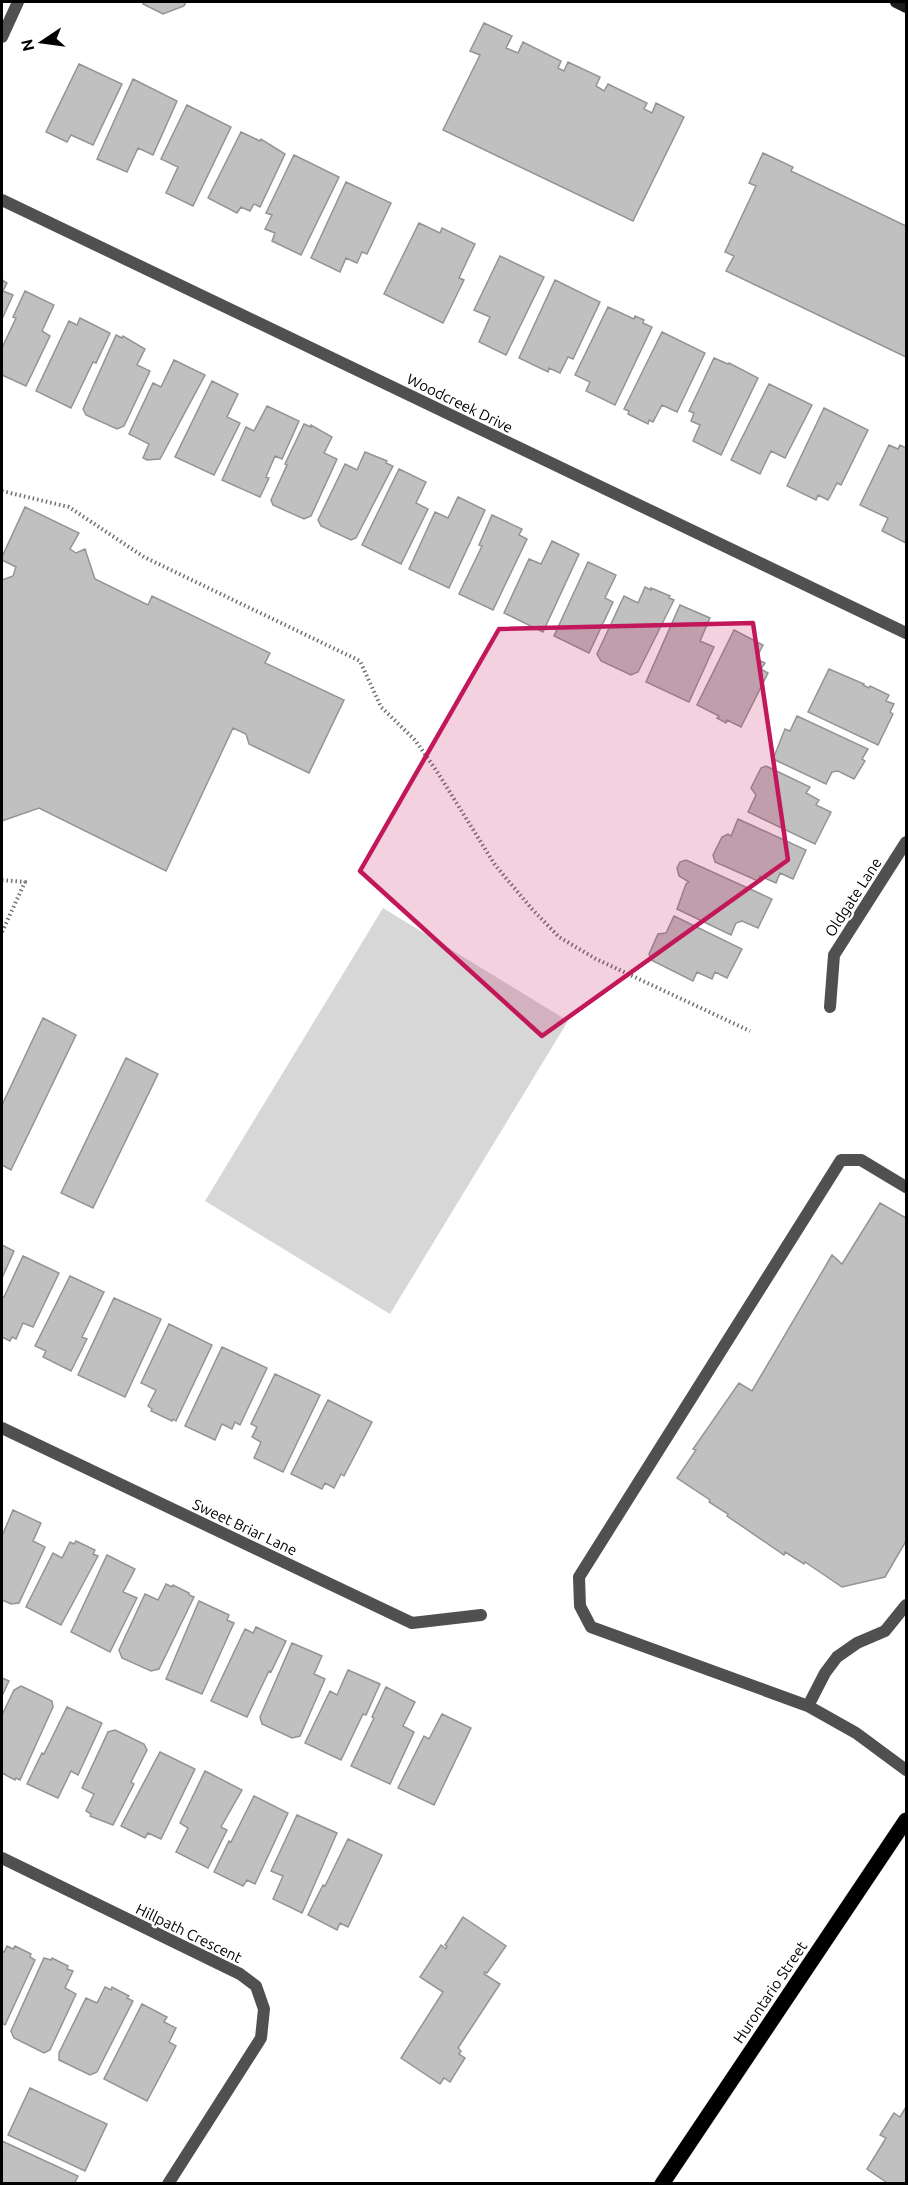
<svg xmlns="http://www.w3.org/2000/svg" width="908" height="2185" viewBox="0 0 908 2185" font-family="Ubuntu,sans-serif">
<rect width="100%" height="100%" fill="#fff"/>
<path fill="#d7d7d7" d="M383,908l185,113 -178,293 -185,-113z"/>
<path fill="#c0c0c0" stroke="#949494" stroke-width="1.5" d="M143,2h43l-2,4 -21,8 -20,-10z
M484,23l28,13 -6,12 12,5 5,-11 38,19 -3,7 6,3 4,-9 32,15 -4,9 8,5 4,-7 39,19 -3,6 8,4 4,-10 28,14 -51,104 -190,-91 37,-75 -10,-4z
M79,64l43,20 -29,61 -22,-10 -4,7 -21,-10z
M133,79l44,22 -24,54 -15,-7 -11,24 -30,-13z
M187,105l44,22 -38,79 -27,-13 12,-26 -17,-8z
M241,132l19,9 1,-2 24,15 -25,53 -6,-3 -4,7 -9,-4 -4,6 -29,-15z
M763,153l30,14 -2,4 115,55v131l-180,-86 8,-15 -9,-4 31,-66 -7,-3z
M294,155l45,22 -38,78 -29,-14 3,-8 -10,-4 7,-14 -6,-2z
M346,182l45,21 -24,51 -5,-2 -5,11 -11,-5 -6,14 -29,-14z
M419,223l21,10 2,-5 33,16 -16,34 5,2 -21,43 -59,-29z
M500,256l44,21 -38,78 -27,-13 11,-25 -16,-7z
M2,280l5,3 -4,8 10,4 -11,24z
M555,280l45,22 -27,57 -5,-2 -8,16 -11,-5 -1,4 -29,-14z
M25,291l29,14 -12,26 8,5 -24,50 -24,-11v-27l14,-30 -3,-1z
M608,307l26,12 1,-3 9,4 -1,3 9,4 -37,78 -29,-14 4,-9 -15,-7z
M80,318l30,15 -14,30 -3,-1 -22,46 -35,-17 33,-70 8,4z
M662,332l43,21 -28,59 -15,-7 -9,17 -4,-2 -1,4 -20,-10 1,-3 -5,-2z
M116,335l6,3 1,-2 22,13 -8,16 13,6 -26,55 -7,3 -31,-14 -3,-6z
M714,358l14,6 1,-1 29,15 -37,77 -28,-14 7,-16 -9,-4 3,-8 -5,-2z
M174,360l31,15 -45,84 -13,1 -4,-2 6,-14 -20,-10 24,-51 8,4z
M212,381l26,13 -11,23 13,6 -26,52 -39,-18z
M769,384l43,21 -27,53 -14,-7 -11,23 -29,-14z
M267,406l32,15 -17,38 -7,-3 -9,21 3,1 -9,19 -38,-17 24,-53 8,4z
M824,408l44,22 -27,55 -4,-2 -9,17 -10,-5 -2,5 -29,-14z
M304,424l7,3v-2l21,12 -8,16 13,6 -26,57 -7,3 -31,-14 -2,-5 16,-35 -2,-1z
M889,445l9,4 2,-4 6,3v95l-24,-12 6,-13 -28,-13z
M365,452l22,9 -1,2 7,3 -37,72 -5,2 -30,-14 -3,-6 27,-56 12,6z
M399,469l27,13 -10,21 12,6 -27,55 -39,-19z
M458,497l27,13 -36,78 -40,-19 26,-57 13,6z
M25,507l54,26 -9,16 6,4 9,-4 10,30 53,26 4,-9 118,57 -5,10 79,37 -35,73 -60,-29 -3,-10 -13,-6 -67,143 -127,-63 -37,13v-241l11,-4 3,-9 -14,-7v-3z
M492,515l30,14 -3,6 8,4 -34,71 -34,-16 23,-48 -3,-1z
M552,541l27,13 -36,78 -39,-19 25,-54 12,5z
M588,562l28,13 -11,23 8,4 -24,51 -35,-17z
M645,587l6,3v-2l19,8 -1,2 5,2 -36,72 -7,3 -30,-14 -4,-7 27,-58 14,7z
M680,605l30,13 -10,23 14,6 -25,55 -43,-20z
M734,630l29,15 -7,14 9,4 -4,6 7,4 -27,54 -14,-7 -1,3 -9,-5 2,-2 -22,-11z
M829,669l35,15 -1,1 6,3 1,-2 19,9 -3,6 8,3 -4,8 3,2 -15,31 -70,-33z
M797,716l71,33 -6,10 3,2 -11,18 -16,-8 -6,1 -6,12 -53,-25 12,-30 5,2z
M766,766l44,21 -4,6 13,7 -3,5 15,7 -16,32 -67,-32 8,-17 -5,-7 10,-20z
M738,819l68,31 -13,29 -13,-6 -4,10 -16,-7 -2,5 -43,-19 -2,-7 9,-18 6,-3 3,2z
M686,860l86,39 -14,29 -16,-7 -6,2 -5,12 -54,-26 9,-25 3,-2 -10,-6 -2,-8 3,-6z
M674,916l68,33 -15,29 -12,-6 -3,7 -15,-7 -4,9 -42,-21 -2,-6 9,-20 8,-1z
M43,1018l33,17 -65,135 -9,-5v-60z
M126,1058l32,16 -65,134 -32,-15z
M880,1203l26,15v323l-21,36 -43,10 -37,-25 -1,2 -19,-12 -1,3 -57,-39 1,-2 -19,-12 1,-2 -33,-22 19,-28 -3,-1 46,-66 13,8 80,-136 10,9z
M2,1245l12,6 -12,27z
M23,1256l36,17 -26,54 -10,-4 -7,16 -4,-2 -2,4 -8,-4v-40h2z
M70,1276l34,16 -22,45 5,2 -16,32 -28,-14 3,-6 -11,-5z
M114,1298l47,21 -36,78 -47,-22z
M169,1324l43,21 -36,76 -3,-2 -1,2 -21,-10 1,-2 -4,-3 8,-16 -15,-7z
M222,1347l45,21 -27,57 -5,-3 -3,7 -10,-5 -7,16 -30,-14z
M275,1374l45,21 -37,77 -29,-14 7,-16 -9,-5 5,-10 -6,-3z
M328,1400l44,22 -28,54 -3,-2 -7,14 -9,-5 -3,6 -31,-15z
M13,1510l28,13 -8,18 12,6 -26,56 -8,1 -9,-4v-64z
M76,1541l19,9 -2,4 5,2 -37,69 -35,-18 27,-54 9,5 8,-16 4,2z
M107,1555l28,14 -12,23 14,6 -27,54 -39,-20z
M166,1584l6,3 1,-2 16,8v2l5,2 -35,72 -8,2 -29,-13 -3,-8 26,-56 13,6z
M199,1601l30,14 -2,5 7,3 -32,71 -36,-15z
M256,1627l30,14 -15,31 -2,-1 -22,46 -36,-16 34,-72 8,4z
M292,1643l30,13 -8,18 11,5 -25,57 -8,2 -30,-14 -2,-7z
M348,1670l32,14 -14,31 -3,-1 -22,46 -36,-17 25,-52 7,4z
M2,1678l7,3 -7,15z
M21,1686l31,15 1,6 -33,73 -4,-2 -1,2 -13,-7v-58l12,-25z
M386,1687l29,15 -12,24 11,6 -24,52 -39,-18 23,-48 -2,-1z
M67,1707l35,16 -24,52 -7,-4 -13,27 -31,-14 15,-31 2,1z
M442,1714l29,14 -37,77 -36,-17 26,-52 5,3z
M115,1730l29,14 3,6 -16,32 3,2 -21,41 -23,-9 1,-2 -5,-3 8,-17 -12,-6 26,-56z
M160,1752l35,17 -34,70 -13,-6 -3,5 -24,-12z
M205,1771l37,19 -21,37 6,3 -19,38 -32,-16 12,-24 -8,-5z
M254,1796l34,17 -33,71 -8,-4 -4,6 -29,-14 15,-31 2,1z
M297,1815l40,18 -35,80 -29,-14 10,-23 -12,-5z
M348,1839l34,16 -34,72 -8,-4 -3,7 -29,-15 15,-30 2,1z
M463,1917l43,29 -19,27 -2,-1 -1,2 16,10 -42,64 3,3 -2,3 6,4 -15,24 -6,-4 -4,6 -39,-26 42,-66 -23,-15 21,-32 5,4 1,-3 -2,-1z
M7,1946l6,3 2,-3 16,8 -1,3 5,3 -30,65 -3,-2v-72l2,1z
M44,1958l7,2 1,-2 16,8 -1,3 6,2 -8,17 11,6 -26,56 -6,3 -30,-15 -3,-7z
M105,1987l6,3 1,-3 17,9 -2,2 6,3 -36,71 -7,3 -31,-15v-7l27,-55 11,5z
M142,2004l25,13 -3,5 12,6 -7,14 7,4 -29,55 -43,-22z
M30,2088l77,36 -22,47 -77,-36z
M906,2107v77h-17l-22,-15 19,-31 -6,-3 14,-22 6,4z
M2,2141l76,35 -4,8h-72z"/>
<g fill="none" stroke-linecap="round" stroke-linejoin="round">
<defs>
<path id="primary" d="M662,2184l244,-364"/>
</defs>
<use href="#primary" stroke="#dbdbdb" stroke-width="16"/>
<path stroke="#727272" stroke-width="4" stroke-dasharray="1.5 3" stroke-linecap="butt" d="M2,491l67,16 75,50 216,104 21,46 34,33 23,33 57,92 37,44 27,28 37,22 154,72
M2,880l23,2 -23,50"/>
<path stroke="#505050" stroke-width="12" d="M906,1187l-45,-27h-20l-262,417 1,29 11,21 217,79 48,27 50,37
M808,1706l17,-33 12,-16 20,-14 28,-12 21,-26"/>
<path stroke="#505050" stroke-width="12" d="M2,37l16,-35
M2,200l904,433
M830,1007l4,-52 72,-113
M2,1428l410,195 69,-8
M2,1858l238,116 16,12 8,23 -3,29 -93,146"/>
<path stroke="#1d1d1d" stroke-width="12" d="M896,2l10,5"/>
<use href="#primary" stroke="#000" stroke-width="15"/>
</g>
<path fill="#c2185b" fill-opacity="0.2" stroke="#c2185b" stroke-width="4.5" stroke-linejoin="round" d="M753,623l35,237 -246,176 -182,-165 139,-242z"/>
<g text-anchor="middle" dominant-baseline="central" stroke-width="5" stroke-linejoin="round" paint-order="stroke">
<g font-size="15" fill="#000" stroke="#fff">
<text transform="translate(460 403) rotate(26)">Woodcreek Drive</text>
<text transform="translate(853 897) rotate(-57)">Oldgate Lane</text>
<text transform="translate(245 1527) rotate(25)">Sweet Briar Lane</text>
<text transform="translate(189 1933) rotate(26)">Hillpath Crescent</text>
<text transform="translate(770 1992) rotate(-56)">Hurontario Street</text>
</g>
</g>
<rect width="908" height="2185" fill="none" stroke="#000000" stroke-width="6"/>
<g transform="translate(42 42) rotate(257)" stroke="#ffffff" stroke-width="4.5" paint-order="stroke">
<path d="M0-4.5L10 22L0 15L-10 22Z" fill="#000000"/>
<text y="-9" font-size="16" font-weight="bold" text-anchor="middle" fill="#000000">N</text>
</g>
</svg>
